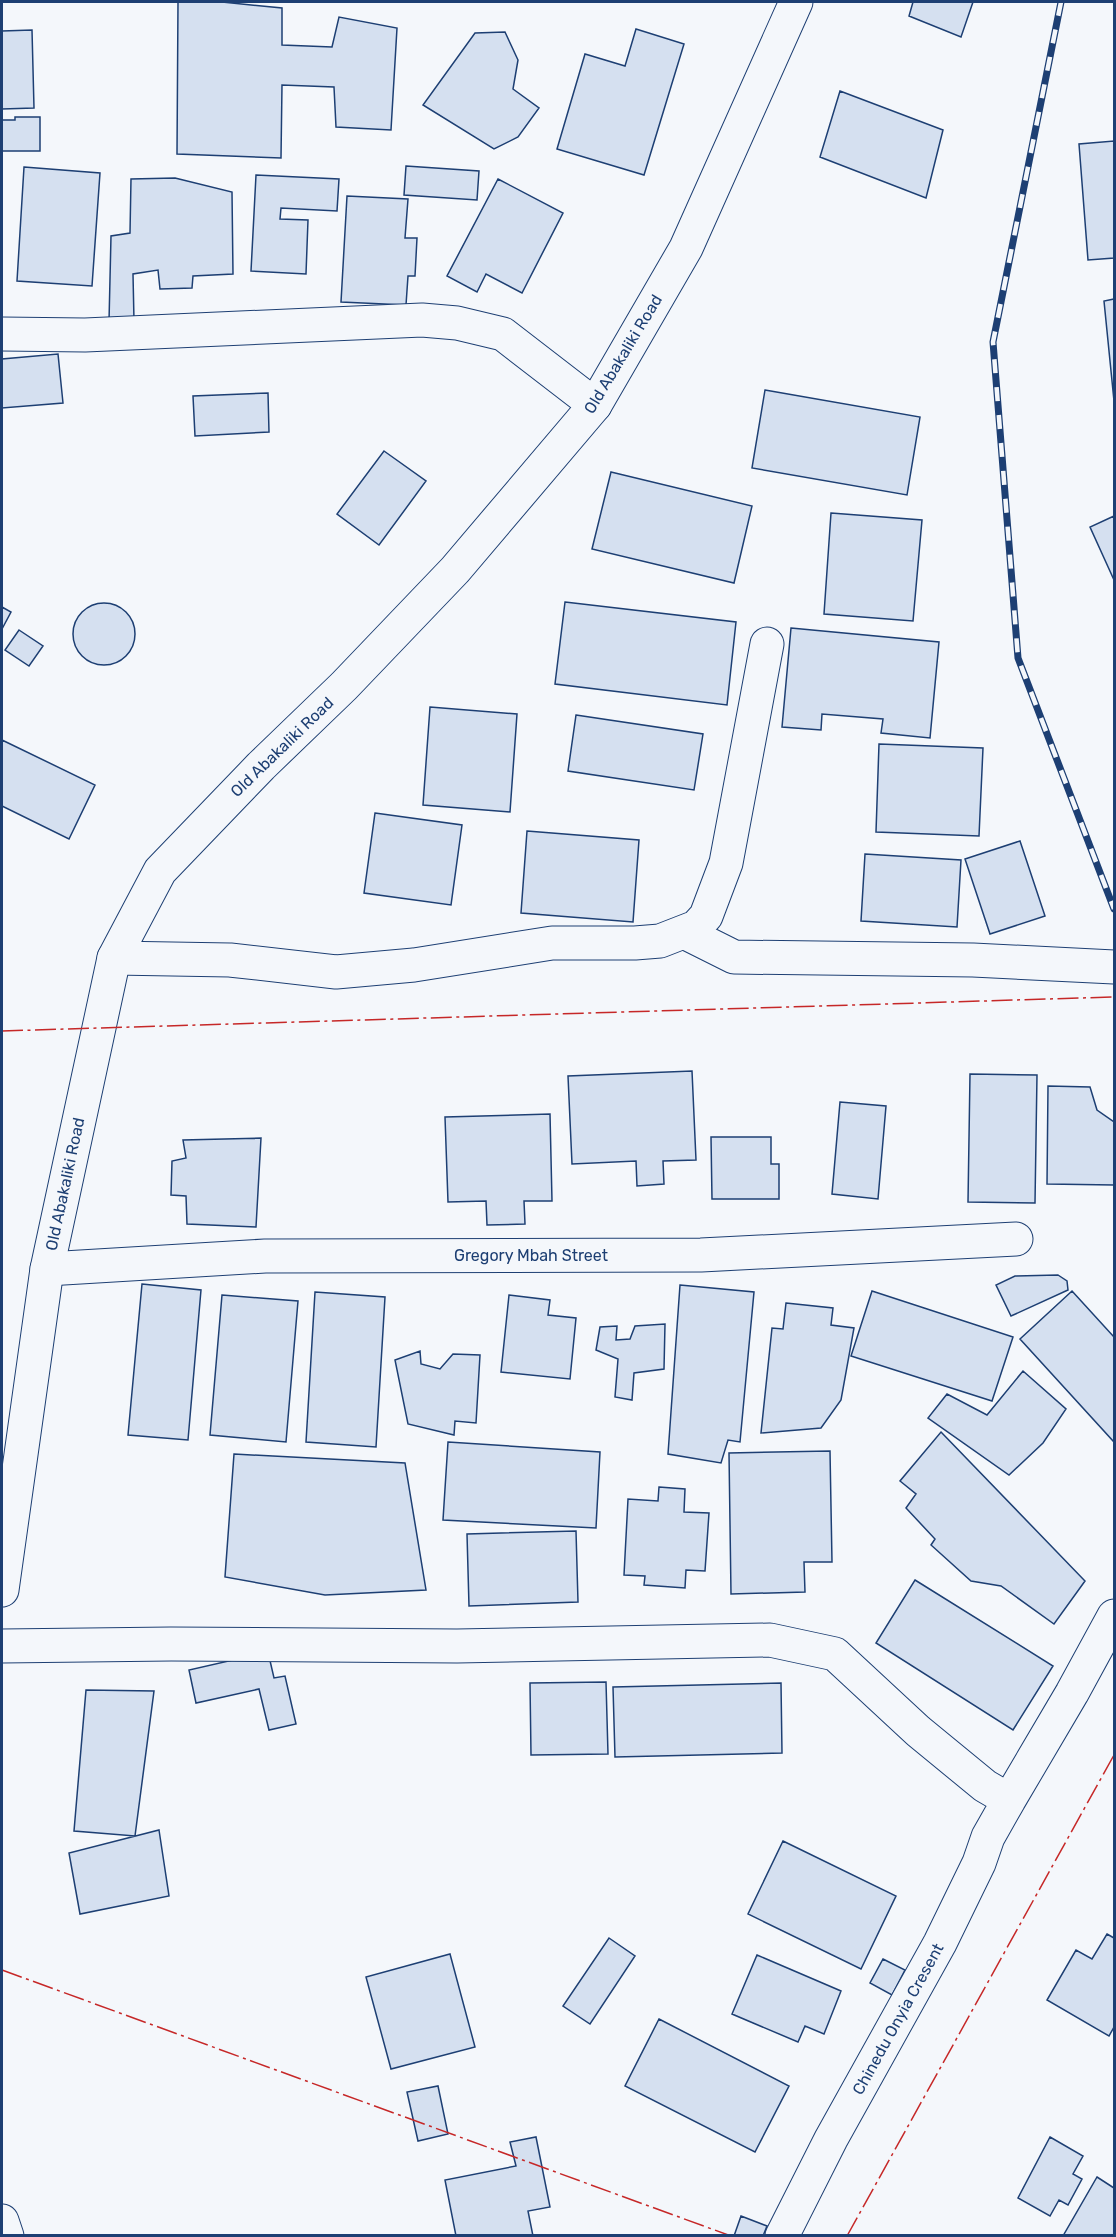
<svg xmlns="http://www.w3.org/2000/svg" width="1116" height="2237" viewBox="0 0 1116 2237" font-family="Rubik,sans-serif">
<rect width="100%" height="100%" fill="#f4f7fb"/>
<path fill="#d5e0f0" stroke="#1d3f73" stroke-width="1.5" d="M178,2h44l60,6v37l50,2 7,-30 58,11 -6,102 -55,-3 -2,-40 -52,-2 -1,73 -104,-4z
M913,2h60l-12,35 -52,-21z
M636,29l48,15 -40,131 -87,-26 28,-95 40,12z
M32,30l2,78 -32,1v-78z
M505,32l13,28 -5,29 26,19 -21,29 -24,12 -71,-44 52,-72z
M840,91l103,39 -17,68 -106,-41z
M15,117h25v34h-38v-31h13z
M1114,141v117l-26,2 -9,-116z
M406,166l73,5 -2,29 -73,-5z
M24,167l76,6 -8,113 -75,-5z
M256,175l83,4 -2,32 -56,-3 -1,11 28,1 -2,54 -55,-3z
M175,178l57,14 1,82 -40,2 -1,12 -32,1 -2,-19 -25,4 1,47 -25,1 2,-86 19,-3 1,-54z
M498,179l65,34 -41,80 -36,-19 -9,18 -30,-16z
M347,196l61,3 -3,39h12l-2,38h-7l-2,29 -65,-3z
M1114,299v102l-10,-100z
M58,354l5,49 -61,5v-49z
M765,390l155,27 -13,78 -155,-27z
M268,393l1,39 -74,4 -2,-40z
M384,451l42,30 -47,64 -42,-31z
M611,472l141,34 -18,77 -142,-34z
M831,513l91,7 -9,101 -89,-7z
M1114,516v64l-24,-53z
M565,602l171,20 -9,83 -172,-21z
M73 634a31 31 0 1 1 62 0a31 31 0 1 1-62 0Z
M2,607l9,5 -9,17z
M791,628l148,14 -9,96 -49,-5 2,-14 -61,-5 -1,16 -39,-3z
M19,630l24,16 -14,20 -24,-16z
M430,707l87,7 -7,98 -87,-7z
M576,715l127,19 -9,56 -126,-19z
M2,740l93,45 -26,54 -67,-33z
M879,744l104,4 -4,88 -103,-4z
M375,813l87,12 -11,80 -87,-12z
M527,831l112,9 -6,82 -112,-9z
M1020,841l25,75 -55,18 -25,-75z
M865,854l96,6 -4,67 -96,-6z
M692,1071l4,89 -33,1 1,23 -27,2 -1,-25 -64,3 -4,-88z
M970,1074l67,1 -2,128 -67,-1z
M1048,1086l42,1 7,23 17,12v63l-67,-1z
M840,1102l46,4 -8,93 -46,-5z
M550,1114l2,87h-28l1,23 -38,1 -1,-24 -38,1 -3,-85z
M711,1137h60v27h8v35h-67z
M261,1138l-5,89 -69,-3 -1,-28 -15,-1 1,-34 14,-3 -3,-18z
M1058,1275l9,6 1,9 -57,26 -15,-31 19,-9z
M142,1284l59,6 -13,150 -60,-5z
M680,1285l74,7 -14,150 -12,-2 -7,23 -53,-9z
M872,1291l141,46 -21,64 -141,-45z
M1072,1291l42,46v105l-94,-103z
M315,1292l70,5 -9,150 -70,-5z
M222,1295l76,6 -12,141 -76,-7z
M509,1295l41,5 -2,15 28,3 -6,61 -69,-7z
M786,1303l47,5 -2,17 23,3 -13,72 -20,28 -60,5 11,-105 11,1z
M665,1324l-1,45 -30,4 -2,27 -17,-3 3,-38 -22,-9 4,-23 17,-1 -1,14 14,-1 5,-13z
M420,1351l1,13 19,5 13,-15 27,1 -4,68 -21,-2 -1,14 -46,-11 -13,-64z
M1023,1371l43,38 -23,34 -34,32 -81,-57 19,-24 40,21z
M941,1432l144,149 -31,43 -53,-38 -30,-5 -40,-36 4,-6 -29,-31 10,-14 -16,-13z
M448,1442l152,10 -4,76 -153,-8z
M830,1451l2,111h-28l1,30 -74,2 -2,-141z
M234,1454l171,9 21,127 -101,5 -100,-18z
M659,1487l26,2 -1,23 25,1 -4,58 -19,-1 -1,18 -41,-3 1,-9 -21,-1 4,-76 30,2z
M576,1531l2,71 -109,4 -2,-72z
M915,1580l138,86 -40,64 -137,-87z
M268,1652l6,26 11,-2 11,48 -27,6 -10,-41 -63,14 -7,-33z
M606,1682l2,72 -77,1 -1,-72z
M781,1683l1,70 -167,4 -2,-70z
M86,1690l68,1 -19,145 -61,-5z
M159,1830l10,66 -89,18 -11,-61z
M783,1841l113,55 -35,73 -113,-55z
M1107,1934l7,4v89l-5,9 -62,-36 29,-50 16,9z
M609,1938l26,18 -45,68 -27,-18z
M450,1954l25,93 -84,22 -25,-92z
M757,1955l84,36 -17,43 -19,-8 -7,16 -66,-28z
M883,1959l22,11 -13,25 -22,-12z
M659,2019l130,67 -34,66 -130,-66z
M438,2086l10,48 -30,7 -11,-49z
M536,2137l14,70 -22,4 5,25h-77l-11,-56 71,-14 -6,-24z
M1050,2137l33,19 -10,18 9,5 -14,26 -9,-5 -9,16 -32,-18z
M1097,2177l17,11v48h-51z
M741,2216l26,10 -4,10h-29z"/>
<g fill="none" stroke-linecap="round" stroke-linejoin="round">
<defs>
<path id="minor" d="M2,334l83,1 337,-15 35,3 46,11 92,71
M684,932l50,25 239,3 141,7
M114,958l116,2 106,12 78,-7 138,-22h83l25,-2 36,-14 10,-11 20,-53 41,-219
M47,1269l218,-13 436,-1 315,-16
M2,1646l169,-2 286,2 313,-6 65,14 83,77 67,55 24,14 63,-107 42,-77
M782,2236l49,-97 109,-196 39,-80 9,-26 21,-37"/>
<path id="major" d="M2,1590l45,-321 67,-311 46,-87 101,-105 83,-80 111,-116 140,-165 91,-157 110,-246
M2,2221l5,15"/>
</defs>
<use href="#minor" stroke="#1d3f73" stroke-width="35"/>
<use href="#major" stroke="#1d3f73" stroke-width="35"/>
<use href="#minor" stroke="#f4f7fb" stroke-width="33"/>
<use href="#major" stroke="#f4f7fb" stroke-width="33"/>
<defs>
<path id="rail" d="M1061,2l-68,340 25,316 96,251"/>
</defs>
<use href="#rail" stroke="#1d3f73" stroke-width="7"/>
<use href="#rail" stroke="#f4f7fb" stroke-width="4.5" stroke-dasharray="14" stroke-linecap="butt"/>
<path stroke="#c62828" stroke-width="1.5" stroke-dasharray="21 4.5 3 4.5" stroke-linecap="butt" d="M2,1031l1112,-34
M2,1970l729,266
M847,2236l267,-481"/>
</g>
<g text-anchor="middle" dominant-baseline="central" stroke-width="4.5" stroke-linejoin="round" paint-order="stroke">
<g font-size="16" fill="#1d3f73" stroke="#f4f7fb">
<text transform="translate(623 354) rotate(-59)">Old Abakaliki Road</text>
<text transform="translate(282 747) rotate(-44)">Old Abakaliki Road</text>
<text transform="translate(65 1184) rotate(-78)">Old Abakaliki Road</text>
<text x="531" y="1255">Gregory Mbah Street</text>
<text transform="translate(898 2019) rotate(-61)">Chinedu Onyia Cresent</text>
</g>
</g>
<rect width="1116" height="2237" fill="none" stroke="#1d3f73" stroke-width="6"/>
</svg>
